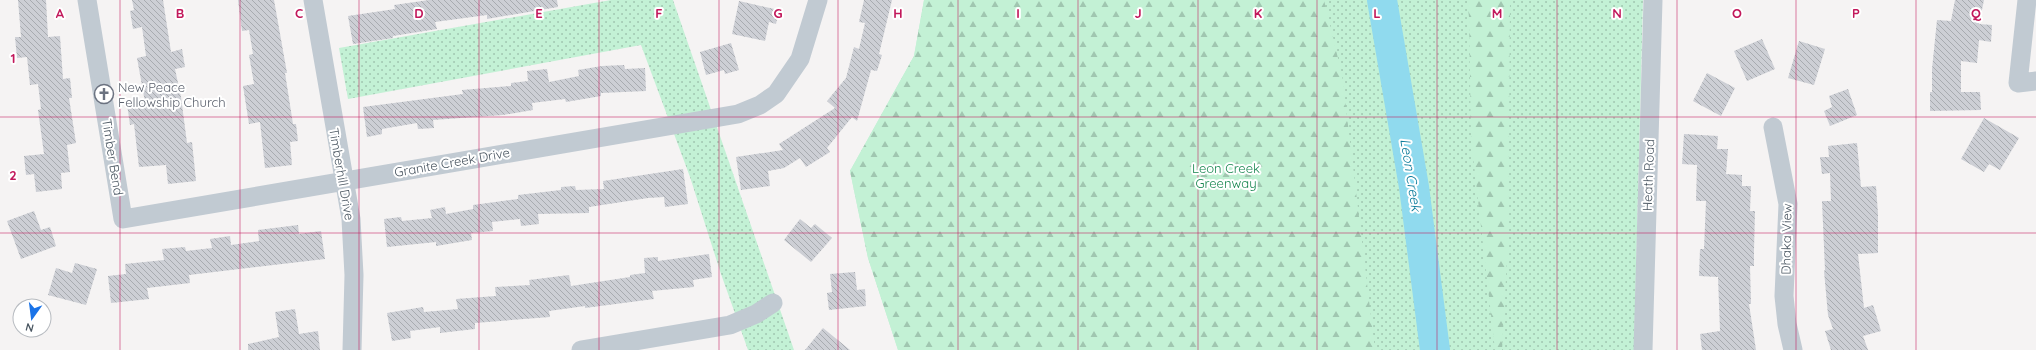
<svg xmlns="http://www.w3.org/2000/svg" width="2036" height="350" viewBox="0 0 2036 350" font-family="Quicksand,sans-serif">
<defs>
<pattern id="grass-dots" width="8" height="8" patternUnits="userSpaceOnUse"><rect width="8" height="8" fill="#c3f1d5"/><path d="M2 2h.1M6 6h.1" fill="none" stroke="#a0c6b0" stroke-width="1.8" stroke-linecap="round"/></pattern>
<pattern id="forest-firs" width="22" height="20" patternUnits="userSpaceOnUse"><rect width="22" height="20" fill="#c3f1d5"/><path d="M5 1l3.5 6h-7zM16 11l3.5 6h-7z" fill="#a0c6b0"/></pattern>
<pattern id="building-back-hatch" width="6" height="6" patternUnits="userSpaceOnUse"><rect width="6" height="6" fill="#cdcfd5"/><path d="M-1 5l2 2M0 0l6 6M5-1l2 2" fill="none" stroke="#a8abb0"/></pattern>
</defs>
<rect width="100%" height="100%" fill="#f5f3f3"/>
<path fill="url(#grass-dots)" d="M611,0h62l121,350h-46l-27,-76 -31,-97 -49,-132 -293,54 -9,-51z
M924,0h719l-9,350h-736l-30,-92 -18,-87 64,-115z"/>
<path fill="url(#forest-firs)" d="M924,0h400l18,75 33,275h-477l-30,-92 -18,-87 64,-115z
M1467,0h43l-2,240 -6,110h-7l-24,-212 -2,-121z"/>
<g fill="none" stroke-linecap="round" stroke-linejoin="round">
<path stroke="#90daee" stroke-width="30" d="M1382,0l32,187 21,163"/>
</g>
<path fill="url(#building-back-hatch)" d="M18,0h28l2,37 12,-1 3,43 7,-1 2,20h-3l7,45 -9,2 3,27 -9,1 1,16 -26,3 -2,-18 -8,1 -2,-19 20,-2 -6,-44 3,-1 -3,-25 -8,1 -3,-28 -10,1 -2,-21h6z
M132,0h31l8,52 11,-3 3,18 -10,2 6,28 6,46 5,-1 4,39 -28,3 -2,-19 -27,2 -5,-43 -4,1 -3,-21 18,-2 -8,-44 9,-2 -4,-29 -9,2 -3,-18 4,-1z
M238,0h36l13,73h-2l8,51h3l2,17 -8,1 2,23 -27,3 -5,-46 -11,2 -6,-38 11,-2 -5,-29 4,-1 -4,-24 -7,1z
M429,0h128l1,7 -71,12v-4l-52,7 2,7 -44,7v2l-40,6 -5,-28 47,-7 -1,-4z
M864,0h28l-13,54 3,1 -5,16 -6,-1 -14,51 -5,-4 -25,31 3,4 -24,15 -6,-9 -16,10 -16,3 2,15 -29,4 -5,-33 47,-7 -4,-6 56,-36 -8,-7 19,-23 8,-31 5,2 6,-26 -6,-1z
M1955,0h29l-5,24 13,1 -1,17 -12,-2 -2,23 -16,-2v31h19l1,18 -51,1v-19h2v-23l5,-49 14,1z
M739,1l40,9 -3,14 -7,-2 -4,19 -33,-7z
M1762,39l13,30 -28,12 -13,-30z
M1799,41l26,8 -11,36 -26,-7z
M731,43l8,27 -14,4 -1,-4 -18,5 -6,-23z
M624,65l1,4 20,-1 1,23 -45,2v3l-35,6 -1,-3 -33,4 1,7 -30,5 -70,5 1,8 -16,1 -1,-6 -35,6v5l-15,3 -4,-30 100,-13 -1,-4 49,-4v-3l17,-2 -1,-10 20,-2 2,13 30,-6 -1,-6 24,-4z
M1707,73l28,15 -14,28 -28,-15z
M1848,89l9,26 -27,11 -6,-15 8,-4 -3,-11z
M1984,118l35,20 -19,32 -11,-6 -5,8 -23,-13z
M1684,134l34,2 -1,13h11l-2,25 16,1v11h9l-1,25h5l-1,39v16h-4l1,38h-2l7,46h-54l-2,-16 20,-3 -2,-54 -19,-1 1,-27h4l2,-48h-10l1,-36 -15,-1z
M1857,143l4,44 15,-1 2,28v39l-20,1 6,54 9,-3 8,26 -18,5 5,14h-37l-6,-19 8,-2 -5,-14 -4,-44 1,-1 -3,-69h9l-1,-28 -8,1 -2,-17h9l-1,-11z
M683,169l5,35 -23,3 -1,-10 -16,1 -59,9v6l-51,1 1,10 -18,2 -1,-7 -28,3 1,9 -22,2 1,7 -36,6v-4l-49,5 -3,-28 17,-2 1,4 30,-3 -2,-8 15,-3 1,7 27,-5v-4l45,-6v-4l43,-5v-3l14,-1 1,4 28,-1 -1,-8z
M34,211l7,19 9,-3 6,19 -35,13 -14,-38z
M800,219l11,9 4,-4 17,14 -21,24 -27,-22z
M298,225l1,9 22,-3 4,28 -136,16 1,8 -43,5 2,11 -38,4 -3,-27 18,-2 -1,-10 39,-4 -2,-11 23,-2 1,4 26,-3 -2,-9 20,-3 1,9 28,-4 -1,-11z
M709,254l3,23 -19,3 1,7 -42,4 2,8 -69,9v-2l-36,5 1,6 -75,6v6l-35,4v-6l-30,4 1,7 -19,3 -5,-28 36,-6 1,5 34,-3 -2,-10 40,-3 -1,-9 35,-2 -1,-5 40,-5 2,11 59,-9v-2l15,-2 -1,-15 14,-1v4z
M75,263l22,6 -11,36 -38,-10 8,-27 16,5z
M855,272l2,18 8,-1 1,17 -37,4 -2,-17 5,-1 -2,-18z
M295,309l4,25 19,-3 2,19h-72v-6l31,-7 -4,-25z
M823,328l27,22h-45z"/>
<g fill="none" stroke-linecap="round" stroke-linejoin="round">
<path stroke="#c1cad2" stroke-width="19" d="M87,0l36,219 615,-105 22,-9 16,-11 24,-35 18,-59
M313,0l38,219 3,56 -2,75
M2027,0l-9,83 18,-2
M1773,127l15,77 -4,92 3,28 6,26
M581,350l149,-25 26,-11 17,-11
M1643,350l10,-350"/>
</g>
<path fill="none" stroke="#c2185b" stroke-width="1" stroke-opacity="0.55" d="M120,0v350M240,0v350M359,0v350M479,0v350M599,0v350M719,0v350M838,0v350M958,0v350M1078,0v350M1198,0v350M1317,0v350M1437,0v350M1557,0v350M1677,0v350M1796,0v350M1916,0v350M0,117h2036M0,233h2036"/>
<defs>
<symbol id="church-ring" viewBox="-11 -11 22 22"><circle r="9.5" fill="#fff" stroke="#6b7280" stroke-width="1.5"/><path d="M-1.2-6h2.4v3.5h3.3v2.4h-3.3V6h-2.4V-.1h-3.3v-2.4h3.3Z" fill="#6b7280"/></symbol>
</defs>
<g fill-rule="evenodd">
<use href="#church-ring" x="93" y="83" width="22" height="22"/>
</g>
<g text-anchor="middle" dominant-baseline="central" stroke-width="4" stroke-linejoin="round" paint-order="stroke">
<g font-size="13" fill="#5b616d" stroke="#fff" text-anchor="start">
<text x="118" y="87">New Peace<tspan x="118" dy="15">Fellowship Church</tspan></text>
</g>
<g font-size="13" fill="#4a5661" stroke="#fff">
<text transform="translate(113 157) rotate(81)">Timber Bend</text>
<text transform="translate(452 162) rotate(-10)">Granite Creek Drive</text>
<text transform="translate(342 174) rotate(80)">Timberhill Drive</text>
<text transform="translate(1648 175) rotate(-88)">Heath Road</text>
<text transform="translate(1786 239) rotate(-89)">Dhaka View</text>
</g>
<g font-size="13" fill="#17864f" stroke="#fff">
<text x="1226" y="168">Leon Creek<tspan x="1226" dy="15">Greenway</tspan></text>
</g>
<g font-size="14" font-style="italic" fill="#0c7c9b" stroke="#fff">
<text transform="translate(1411 175) rotate(81)">Leon Creek</text>
</g>
</g>
<g font-size="13" text-anchor="middle" font-weight="bold" fill="#c2185b" stroke="#fff" stroke-width="4" stroke-linejoin="round" paint-order="stroke">
<text x="60" y="18">A</text>
<text x="180" y="18">B</text>
<text x="299" y="18">C</text>
<text x="419" y="18">D</text>
<text x="539" y="18">E</text>
<text x="659" y="18">F</text>
<text x="778" y="18">G</text>
<text x="898" y="18">H</text>
<text x="1018" y="18">I</text>
<text x="1138" y="18">J</text>
<text x="1258" y="18">K</text>
<text x="1377" y="18">L</text>
<text x="1497" y="18">M</text>
<text x="1617" y="18">N</text>
<text x="1737" y="18">O</text>
<text x="1856" y="18">P</text>
<text x="1976" y="18">Q</text>
<text x="13" y="63">1</text>
<text x="13" y="180">2</text>
</g>
<g transform="translate(32 318) rotate(194)"><circle r="19" fill="#ffffff" stroke="#b7bbc0"/>
<path d="M0-3L7 15L0 10L-7 15Z" fill="#1a73e8"/>
<text y="-6" font-size="11" font-weight="bold" text-anchor="middle" fill="#4a5661">N</text>
</g>
</svg>
